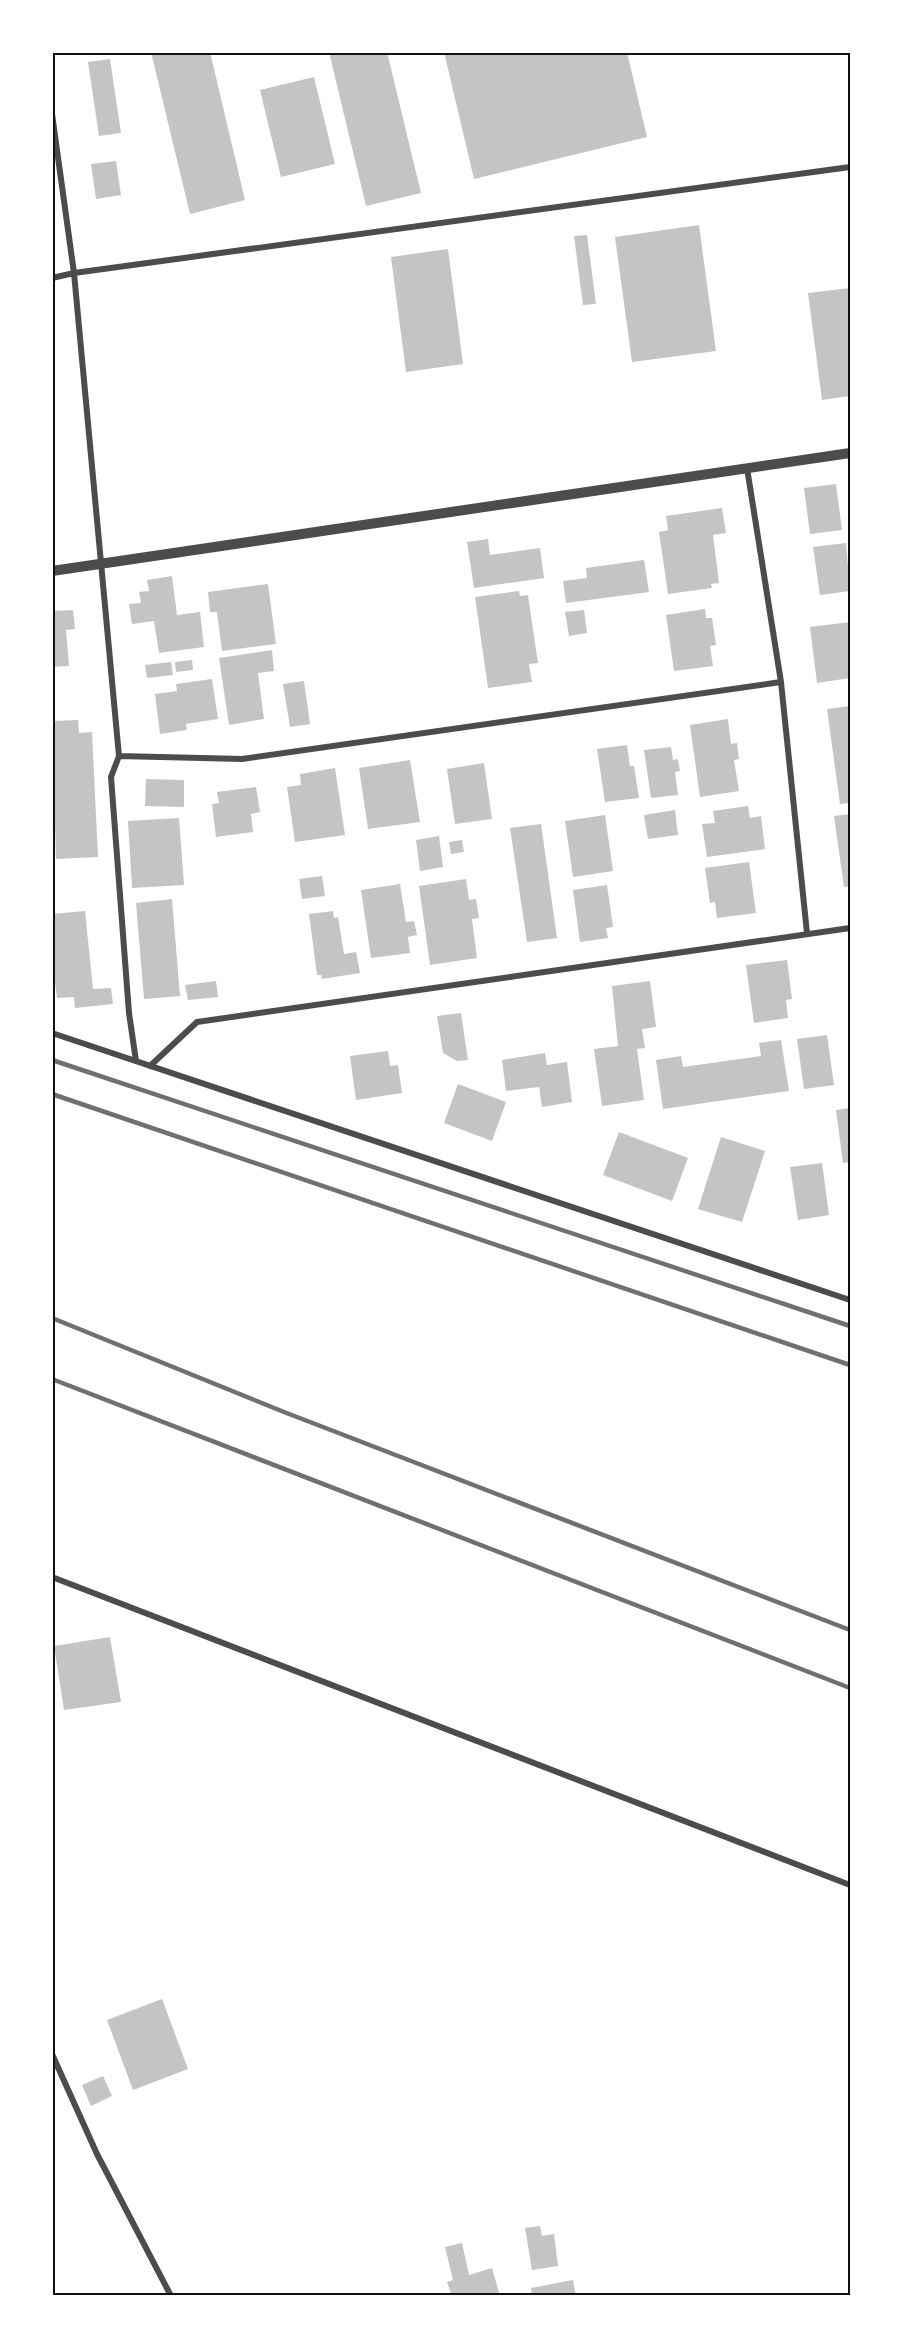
<svg xmlns="http://www.w3.org/2000/svg" width="903" height="2348" viewBox="0 0 903 2348" font-family="'Fira Sans',sans-serif">
<rect width="100%" height="100%" fill="#fff"/>
<path fill="#c4c4c4" d="M151,52h59l35,148 -55,14z
M329,52h58l34,141 -55,13z
M444,52h183l20,85 -173,42z
M110,59l11,74 -22,3 -11,-74z
M314,77l21,87 -54,13 -21,-87z
M116,161l5,34 -25,4 -5,-35z
M699,225l17,126 -84,11 -17,-125z
M587,235l9,69 -13,1 -9,-69z
M448,249l15,115 -57,8 -15,-115z
M850,288v108l-28,4 -14,-107z
M836,484l6,46 -32,4 -6,-46z
M722,508l4,25 -13,2 6,48 -8,1 1,4 -44,6 -9,-62 9,-2 -2,-14z
M488,539l2,16 50,-7 4,30 -70,10 -7,-46z
M846,543l4,48 -30,4 -7,-48z
M644,560l5,32 -83,11 -3,-22 24,-3 -1,-10z
M172,576l5,39 23,-3 4,35 -45,6 -5,-32 -22,3 -3,-20 12,-1 -2,-11 10,-1 -2,-11z
M268,584l8,60 -54,7 -5,-39h-7l-2,-20z
M519,591l1,5 8,-1 10,68 -9,1 3,18 -44,6 -13,-91z
M705,609l1,9h6l4,27 -6,1 3,20 -39,5 -8,-56z
M73,610l2,19 -9,1 3,36 -17,1v-56z
M584,610l3,23 -18,3 -4,-24z
M850,622v56l-33,5 -7,-56z
M272,650l2,21 -16,2 6,46 -35,6 -10,-67z
M192,660l1,10 -17,2 -1,-10z
M171,662l2,13 -26,3 -2,-13z
M212,679l6,40 -32,5 1,6 -27,4 -5,-40 22,-3 -1,-7z
M304,681l6,43 -20,3 -7,-43z
M850,706v97l-10,1 -13,-95z
M728,719l3,25 6,-1 2,16 -5,1 5,31 -39,6 -10,-72z
M78,720l1,13 13,-1 6,125 -42,2 -4,-138z
M627,745l3,21h4l5,32 -34,4 -8,-53z
M671,747l2,13 5,-1 2,12 -5,1 3,23 -27,3 -7,-48z
M410,760l10,62 -52,7 -9,-61z
M484,763l8,56 -37,5 -8,-55z
M335,768l10,67 -50,7 -8,-55 14,-2 -1,-11z
M146,779l38,1v27l-39,-1z
M256,787l4,25 -9,2 2,18 -37,5 -4,-33 7,-1 -2,-11z
M748,806l2,12 11,-2 4,33 -58,8 -5,-33 13,-1 -2,-12z
M675,810l3,25 -30,4 -4,-24z
M850,814v72l-6,1 -10,-71z
M605,815l8,56 -40,6 -8,-56z
M179,818l5,67 -52,3 -4,-67z
M541,824l16,114 -30,4 -17,-114z
M439,836l4,31 -23,4 -4,-31z
M462,840l2,12 -13,2 -2,-12z
M749,862l7,51 -39,5 -2,-16 -5,1 -5,-35z
M322,876l3,20 -23,3 -3,-20z
M466,879l3,21 7,-1 3,19 -7,1 5,39 -47,7 -11,-79z
M400,884l6,38 8,-1 3,14 -9,2 2,16 -39,5 -10,-68z
M607,885l6,42 -7,1 2,10 -28,4 -7,-52z
M172,899l8,97 -36,3 -8,-96z
M85,911l8,78 18,-1 2,16 -38,4 -1,-11 -17,1 -5,-39v-45z
M333,911l1,7 4,-1 6,37 12,-2 4,21 -38,6 -1,-4h-4l-8,-61z
M787,960l5,39 -6,1 2,18 -34,5 -8,-58z
M216,981l2,16 -30,3 -3,-15z
M650,981l6,46 -14,2 3,19 -8,1 7,51 -42,6 -8,-57 24,-3 -6,-60z
M461,1013l7,47 -11,1 -14,-8 -6,-37z
M827,1035l7,50 -30,4 -7,-50z
M781,1040l8,51 -126,18 -7,-49 25,-4 2,11 78,-11 -2,-13z
M388,1051l2,15 8,-1 4,28 -46,7 -6,-44z
M545,1053l2,12 20,-3 5,40 -30,5 -3,-20 -33,4 -4,-31z
M458,1084l48,18 -14,39 -48,-18z
M850,1108v54l-7,1 -7,-53z
M619,1132l69,26 -16,43 -69,-26z
M721,1137l44,14 -23,71 -44,-13z
M822,1163l7,52 -31,5 -8,-53z
M110,1637l11,65 -57,8 -10,-64z
M162,1999l26,70 -55,21 -26,-70z
M103,2076l9,20 -21,10 -9,-21z
M540,2226l2,10 12,-2 4,32 -26,4 -7,-42z
M462,2243l7,32 23,-7 8,28h-48l-5,-14 6,-2 -8,-33z
M573,2280l3,16h-44l-1,-8z"/>
<g fill="none" stroke-linecap="round" stroke-linejoin="round">
<path stroke="#4c4c4c" stroke-width="6" d="M52,114l22,159 776,-106
M52,278l22,-5 45,483 123,3 539,-77
M747,468l34,214 26,251
M119,756l-8,21 18,236 7,48
M52,1033l798,267
M150,1066l47,-44 653,-94
M52,1577l798,308
M52,2054l45,100 74,142"/>
<path stroke="#4c4c4c" stroke-width="10" d="M52,571l798,-118"/>
<path stroke="#707070" stroke-width="4.5" d="M52,1060l798,266
M52,1094l798,271
M52,1318l232,94 566,218
M52,1379l798,309"/>
</g>
<rect width="903" height="2348" fill="none" stroke="#ffffff" stroke-width="108"/>
<rect x="54" y="54" width="795" height="2240" fill="none" stroke="#111" stroke-width="2"/>
</svg>
